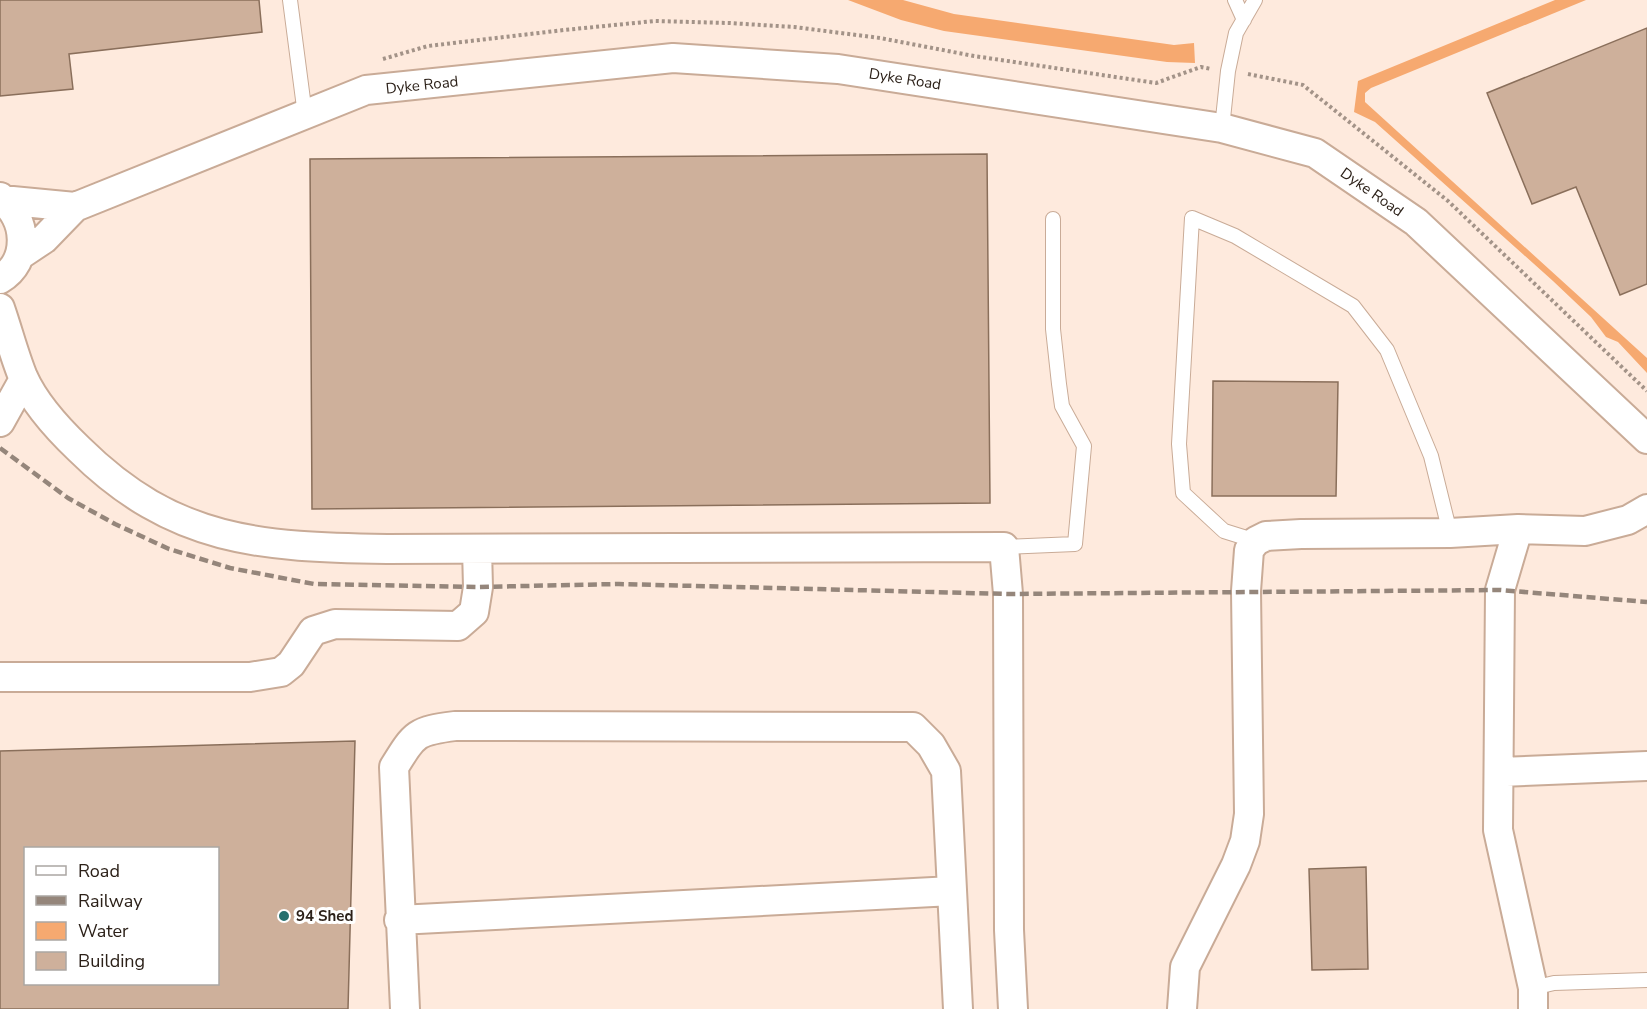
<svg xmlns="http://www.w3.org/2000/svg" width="1647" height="1009" viewBox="0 0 1647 1009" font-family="'Nunito Sans',sans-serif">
<rect width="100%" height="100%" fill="#feeadd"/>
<path fill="#f6a970" d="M848,0h55l51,14 220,31 20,-2 1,20 -28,-1 -223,-31 -43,-11z
M1555,0h31l-215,88 -6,5v9l282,256v15l-29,-31 -12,-5 -15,-20 -38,-36 -178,-159 -21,-10 4,-31z"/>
<path fill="#ceb09b" stroke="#8a6f5b" stroke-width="1.5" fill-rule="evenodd" d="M0,0h259l3,32 -193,22 4,35 -73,7z
M1647,28v256l-27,11 -44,-108 -44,17 -45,-111z
M987,154l3,349 -678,6 -2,-350z
M1213,381l125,1 -2,114h-124z
M355,741l-7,268h-348v-258zM26,848h192v136h-192z
M1366,867l2,102 -56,1 -3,-101z"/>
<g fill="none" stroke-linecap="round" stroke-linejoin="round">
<defs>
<path id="lane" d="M290,0l15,115
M1235,0l9,20
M1222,128l6,-57 8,-38 19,-33
M1256,541l-32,-10 -41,-38 -4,-49 13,-226 43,18 118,70 34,44 44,106 19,77
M1004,547l71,-3 9,-98 -22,-40 -3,-22 -6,-55v-110
M1533,988l21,-5 93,-3"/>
<path id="street" d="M0,197l2,3 73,7 -31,32 -24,16
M0,199c28,18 30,63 0,80
M75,207l291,-117 307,-32 165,11 384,59 93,25 101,69 231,217
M0,308c8,23 14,47 23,69 12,27 35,52 56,72 95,94 182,98 308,100l617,-2 4,47 1,336 4,79
M0,422l24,-43
M1518,529l-18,61 -2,240 35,158v21
M0,677h250l31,-5 10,-8 22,-33 22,-7 123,2 16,-14 4,-25 -1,-38
M1500,772l147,-6
M399,920l553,-29
M405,1009l-11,-242c21,-34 22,-36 61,-41l458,1 18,18 15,26 12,238
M1182,1009l3,-42 51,-102 9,-24 4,-27 -3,-223 3,-41 7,-9 10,-5 35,-2 149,-1 68,-4 67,2 43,-11 19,-11"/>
</defs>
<use href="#lane" stroke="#c9ab97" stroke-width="16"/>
<use href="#street" stroke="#c9ab97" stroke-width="32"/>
<path stroke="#a39388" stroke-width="4" stroke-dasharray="3 3" stroke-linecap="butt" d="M383,59l45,-13 136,-16 91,-9 74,2 65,4 86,11 94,18 182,27 45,-16 10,2
M1248,74l55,11 145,116 199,190"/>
<use href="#lane" stroke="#fff" stroke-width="14"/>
<use href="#street" stroke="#fff" stroke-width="28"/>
<path stroke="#95867b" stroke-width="4.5" stroke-dasharray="9 4.5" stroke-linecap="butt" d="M0,448l68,50 47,26 54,25 61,19 84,16 164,3 141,-3 389,10 492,-4 147,12"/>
</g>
<circle fill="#246f6e" stroke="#fff" stroke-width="2" cx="284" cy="916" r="6"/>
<g text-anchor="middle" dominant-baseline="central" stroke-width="6" stroke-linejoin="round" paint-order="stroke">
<g font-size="15" fill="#2c2119" stroke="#fff">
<text transform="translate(905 79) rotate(9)">Dyke Road</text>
<text transform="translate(422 85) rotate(-6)">Dyke Road</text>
<text transform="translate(1372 192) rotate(35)">Dyke Road</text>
</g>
<g font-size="15" font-weight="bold" fill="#2c2119" stroke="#fff" text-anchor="start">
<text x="296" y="916">94 Shed</text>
</g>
</g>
<rect x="24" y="847" width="195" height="138" fill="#ffffff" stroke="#aba6a3" stroke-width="1.5"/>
<rect x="36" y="866" width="30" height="9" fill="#ffffff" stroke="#aba6a3" stroke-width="1.5"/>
<text x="78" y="877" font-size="18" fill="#2c2119">Road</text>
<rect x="36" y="896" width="30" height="9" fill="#95867b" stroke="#aba6a3" stroke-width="1.5"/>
<text x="78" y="907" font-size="18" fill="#2c2119">Railway</text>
<rect x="36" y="922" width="30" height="18" fill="#f6a970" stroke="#aba6a3" stroke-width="1.5"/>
<text x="78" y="937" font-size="18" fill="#2c2119">Water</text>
<rect x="36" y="952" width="30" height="18" fill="#ceb09b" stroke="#aba6a3" stroke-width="1.5"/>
<text x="78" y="967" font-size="18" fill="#2c2119">Building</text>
</svg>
